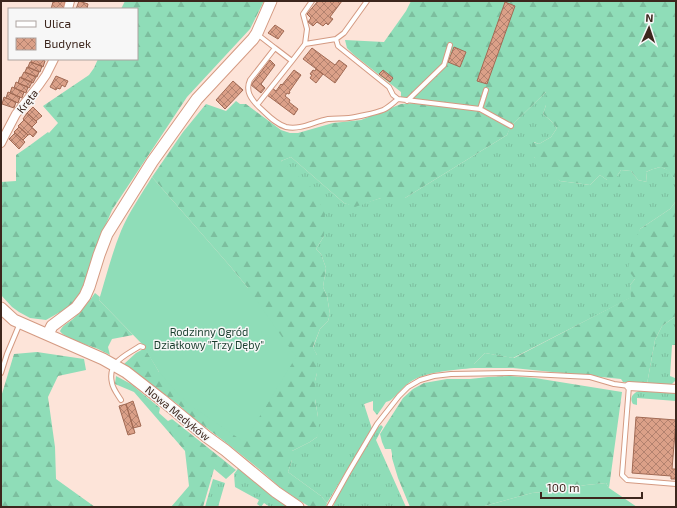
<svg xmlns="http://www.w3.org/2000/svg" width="677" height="508" viewBox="0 0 677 508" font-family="'Exo 2',sans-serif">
<defs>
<pattern id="grass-tufts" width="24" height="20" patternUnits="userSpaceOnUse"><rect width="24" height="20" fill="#8fddb8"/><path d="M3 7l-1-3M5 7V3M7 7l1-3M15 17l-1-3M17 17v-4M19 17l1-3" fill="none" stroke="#7cbe9e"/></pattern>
<pattern id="forest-firs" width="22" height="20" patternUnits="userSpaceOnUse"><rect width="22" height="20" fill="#8fddb8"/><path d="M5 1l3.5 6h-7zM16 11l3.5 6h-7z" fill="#7cbe9e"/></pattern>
<pattern id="building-cross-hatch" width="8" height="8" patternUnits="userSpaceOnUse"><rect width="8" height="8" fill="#dba088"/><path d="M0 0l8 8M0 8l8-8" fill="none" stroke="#b3826f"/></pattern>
</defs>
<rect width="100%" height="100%" fill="#fde4d9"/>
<path fill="url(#grass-tufts)" d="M546,92v13l-3,9 8,7 6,7 -6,9 -12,7 -5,-2v15l26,24 30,4 10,-10 7,5 10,-4 4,-6 10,1 7,9 9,2 -1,-10 7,-3 8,-2 7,3 8,11v20l-6,8 -30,20 -5,50 -5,6 2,12 -119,61 -28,-5 -11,11v4c-20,2 -47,3 -64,14 -7,5 -12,12 -18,17 -2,2 -4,2 -6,3 -2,3 -6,9 -9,13l-4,-5v-9l-9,3 8,25 -45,74 -6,-7 -33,-24 4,-12v-9l18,-9 7,-5 1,-20 -3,-18v-18l2,-8v-18l-4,-7 7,-19 8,-8 2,-7 -3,-18 -4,-9 3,-19 -5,-14 -5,-5 8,-13 -43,-75 10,-4 53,46 11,3 26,-8h24l102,-63 3,-8z
M676,316v29h-4l-2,31 5,2v3l-4,4 -24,-1 8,-44 7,-14z
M639,391l37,2v8l-39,-3v7l-4,-1c-4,-6 0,-11 6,-13z
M381,425l2,2 -7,13 30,67h-73c7,-21 21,-40 32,-58 4,-8 9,-19 16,-24z
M240,466l51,41h-21l-6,-4 -3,4 -4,-3 2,-4 -24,-13 -1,-13z
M213,479l12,4 -7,24h-13z"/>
<path fill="url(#forest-firs)" d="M125,1h139l-14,28 -63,68 -75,113 -13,31 -10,30 -11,27 -9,9 -23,13 -16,-2 -11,-6 -7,-5 -11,-12v-113l15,-1v-26l13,-9 19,-14 1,1 9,-10 -15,-17 46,-31 5,-7 4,-9h39v-50h-16z
M411,1h265v180c-11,-15 -13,-17 -30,-9l1,10 -9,-2 -7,-9 -10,-1 -4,6 4,12 -10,1 -4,-9 -7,-5 -10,10 -30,-4 -24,-15 -1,-8 -6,-4 4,-12 6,2 12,-7 6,-9 -6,-7 -8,-7 3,-9v-13l-36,35 -31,-20 -78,-9v-6l-47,-37 -7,-7 -2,-8 39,2 22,-31z
M236,101l4,3h6l35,26 9,3h8l35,-10 28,-3 40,-16 14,-1 61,7 34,18 -3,7 -102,63h-24l-26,9 -11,-4 -53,-46 -10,4 32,28 12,25 -1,22 -8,13 5,5 5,14 -3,19 4,9 3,18 -2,7 -8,8 -7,18 4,8v18l-2,8v18l3,18 1,14 -2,6 -7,5 -18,9v9l-4,12 33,24 6,7 -1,4h-16l-13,-8 -15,-10 -23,-20 -35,-28 -35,-26 -9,-9 -56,-42 12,-11 9,-5 14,24 89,-84 -18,-22 -78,-89 31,-45 23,-28 20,7z
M676,201v115l-14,10 -7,14 -8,44 -24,-2 -2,-3 -108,-11h-39v-4l11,-11 29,5 117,-61 -1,-12 5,-6 -7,-9 3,-16 9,-25 30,-20z
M95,293l5,4 -1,3 34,35 -21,4 -4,8 2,8c-4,-2 -8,-4 -12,-6 -9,-4 -33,-10 -38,-18 3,-7 9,-8 14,-13 8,-8 15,-16 21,-25z
M37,352l47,7 2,11 -28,6 -10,21 7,50 1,32 39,28h-94v-110l13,-43z
M116,376l15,8 29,24 -1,5 9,8 4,-2 64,51 -10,9 -12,-10 -11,38h-32l18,-21 -4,-35 -51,-59 -19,-8z
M510,376l25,2 87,14 -13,96 -3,-5 -20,2 -34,6 -20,2 -51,14h-71l-12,-29 -6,-20v-4l-1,-5h-6l-3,-7 -2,-8 23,-36 10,-9 11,-6 23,-4h23l18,-2z"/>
<path fill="#8fddb8" d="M152,177l78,89 18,22 48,69 -52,85 -54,-37 -9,-8 -22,-25 -17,-28 -43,-44c7,-23 13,-47 22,-69 8,-19 20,-36 31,-54z
M606,483l3,5 28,19h-156l51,-14 20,-2 34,-6z"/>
<path fill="url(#building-cross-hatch)" stroke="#a16a54" d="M55,1h10l-1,8h-13l2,-7h2z
M79,1l9,3 -1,5h-11z
M318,1h24l-12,16 3,2 -5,6 -2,-2 -3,3 -6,-4 -4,4 -5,-4 3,-4 -4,-4z
M505,2l10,4 -28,78 -10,-3z
M275,25l9,6 -6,8 -10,-6z
M454,47l12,5 -6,15 -12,-5z
M312,48l23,17 4,-5 8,6 -12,17 -32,-24z
M32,59h9l4,2 -2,6 -12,-5z
M270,60l5,5 -14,19 4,4 -4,5 -10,-8z
M30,62l12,4 -2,6 -12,-5z
M27,67l12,5 -2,5 -12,-5z
M316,69l7,5 -7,9 -6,-5 2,-3 -2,-1 3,-4 2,1z
M294,70l7,5 -12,17h1l-1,2 -2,-1 -2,3 5,4 -1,2 9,7 -4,6 -27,-20 5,-7 4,3 5,-7 1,1z
M383,70l10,8 -3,4 -11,-8z
M24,72l12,5 -3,6 -12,-5z
M56,76l12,5 -3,6 -3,-2 -2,4 -3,-1 -1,2 -6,-3z
M20,77l12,5 -3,6 -11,-5z
M233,81l10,9 -18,19 -9,-9z
M16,82l12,5 -2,6 -12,-5z
M12,87l12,5 -2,6 -12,-5z
M8,92l12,5 -2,6 -12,-5z
M4,97l12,5 -2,6 -12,-4z
M33,107l9,9 -6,5 -9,-8z
M27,113l10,9 -5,5 -9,-8z
M24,120l13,12 -4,5 -3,-3 -2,1 -10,-9z
M19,127l9,8 -5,5 -9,-8z
M15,133l10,9 -6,7 -10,-10z
M133,401l8,25 -8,2 -7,-24z
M126,404l9,29 -7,2 -9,-29z
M636,417l40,3 -4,49h4v10h-5v-3l-39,-3z"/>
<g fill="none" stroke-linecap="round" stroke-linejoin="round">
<defs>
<path id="lane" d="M257,34l18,14 -25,32c-5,11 1,19 9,27 8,7 16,17 27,20 15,3 27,-5 42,-8 7,-1 14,0 21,-1 8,-1 26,-5 34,-8 5,-2 10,-7 15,-11l82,10 31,17
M336,39l8,-6 23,-32
M305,44l31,-5 2,7 51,41 4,8 5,4
M275,48l17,13 13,-17 2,-15 -4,-15 9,-13
M407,101l37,-36 6,-20
M257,105l35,-44
M480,109l6,-19
M1,373l6,-19 13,-31
M121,400c-3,-5 -8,-11 -9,-17 -5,-21 13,-27 28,-37l3,1
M329,507l19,-34 29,-49 22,-28 9,-9 12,-7 14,-4 17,-2 60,-1 79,4 24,7 15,2 -7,89 5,5 49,4"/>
<path id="street" d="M68,9l2,-8
M1,143l4,-8 11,-21 23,-29 7,-10 8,-16
M629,386l47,3"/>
<path id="secondary" d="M1,308l13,12 89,39 23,13 36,28 45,37 18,13 51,42 22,15
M48,334l4,-8 24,-18 9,-12 4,-9 10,-32 8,-21 45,-72 45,-63 56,-60 4,-6 14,-32"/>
</defs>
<use href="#lane" stroke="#d49a82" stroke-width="6"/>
<use href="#street" stroke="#d49a82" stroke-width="10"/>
<use href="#secondary" stroke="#d49a82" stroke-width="13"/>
<use href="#lane" stroke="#fff" stroke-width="4"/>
<use href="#street" stroke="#fff" stroke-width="8"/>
<use href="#secondary" stroke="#fff" stroke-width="11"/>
</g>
<g text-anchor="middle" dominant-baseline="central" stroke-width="3" stroke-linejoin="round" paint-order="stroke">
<g font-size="11" fill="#3d261d" stroke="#f7f7f7">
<text transform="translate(27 101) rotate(-52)">Kręta</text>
<text transform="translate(178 413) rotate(39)">Nowa Medyków</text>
</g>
<g font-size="11" fill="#193e2e" stroke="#f7f7f7">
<text x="209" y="331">Rodzinny Ogród<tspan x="209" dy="13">Działkowy "Trzy Dęby"</tspan></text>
</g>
</g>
<rect width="677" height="508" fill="none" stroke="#3d261d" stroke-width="4"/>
<rect x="8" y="8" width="130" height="52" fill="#f7f7f7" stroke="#ada3a0"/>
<rect x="16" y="21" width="20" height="6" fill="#ffffff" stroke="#ada3a0"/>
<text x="44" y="28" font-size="12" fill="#3d261d">Ulica</text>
<rect x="16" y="38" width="20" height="12" fill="url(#building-cross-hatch)" stroke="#ada3a0"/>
<text x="44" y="48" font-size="12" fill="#3d261d">Budynek</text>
<g transform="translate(649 28) rotate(3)" stroke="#f7f7f7" stroke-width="3" paint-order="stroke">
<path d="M0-3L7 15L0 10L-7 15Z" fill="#3d261d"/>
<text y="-6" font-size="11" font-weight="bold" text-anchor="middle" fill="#3d261d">N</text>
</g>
<path d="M541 492v6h101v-6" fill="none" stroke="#3d261d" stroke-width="2"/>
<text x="547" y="492" font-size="12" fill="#3d261d" stroke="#f7f7f7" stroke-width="3" paint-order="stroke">100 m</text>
</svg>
